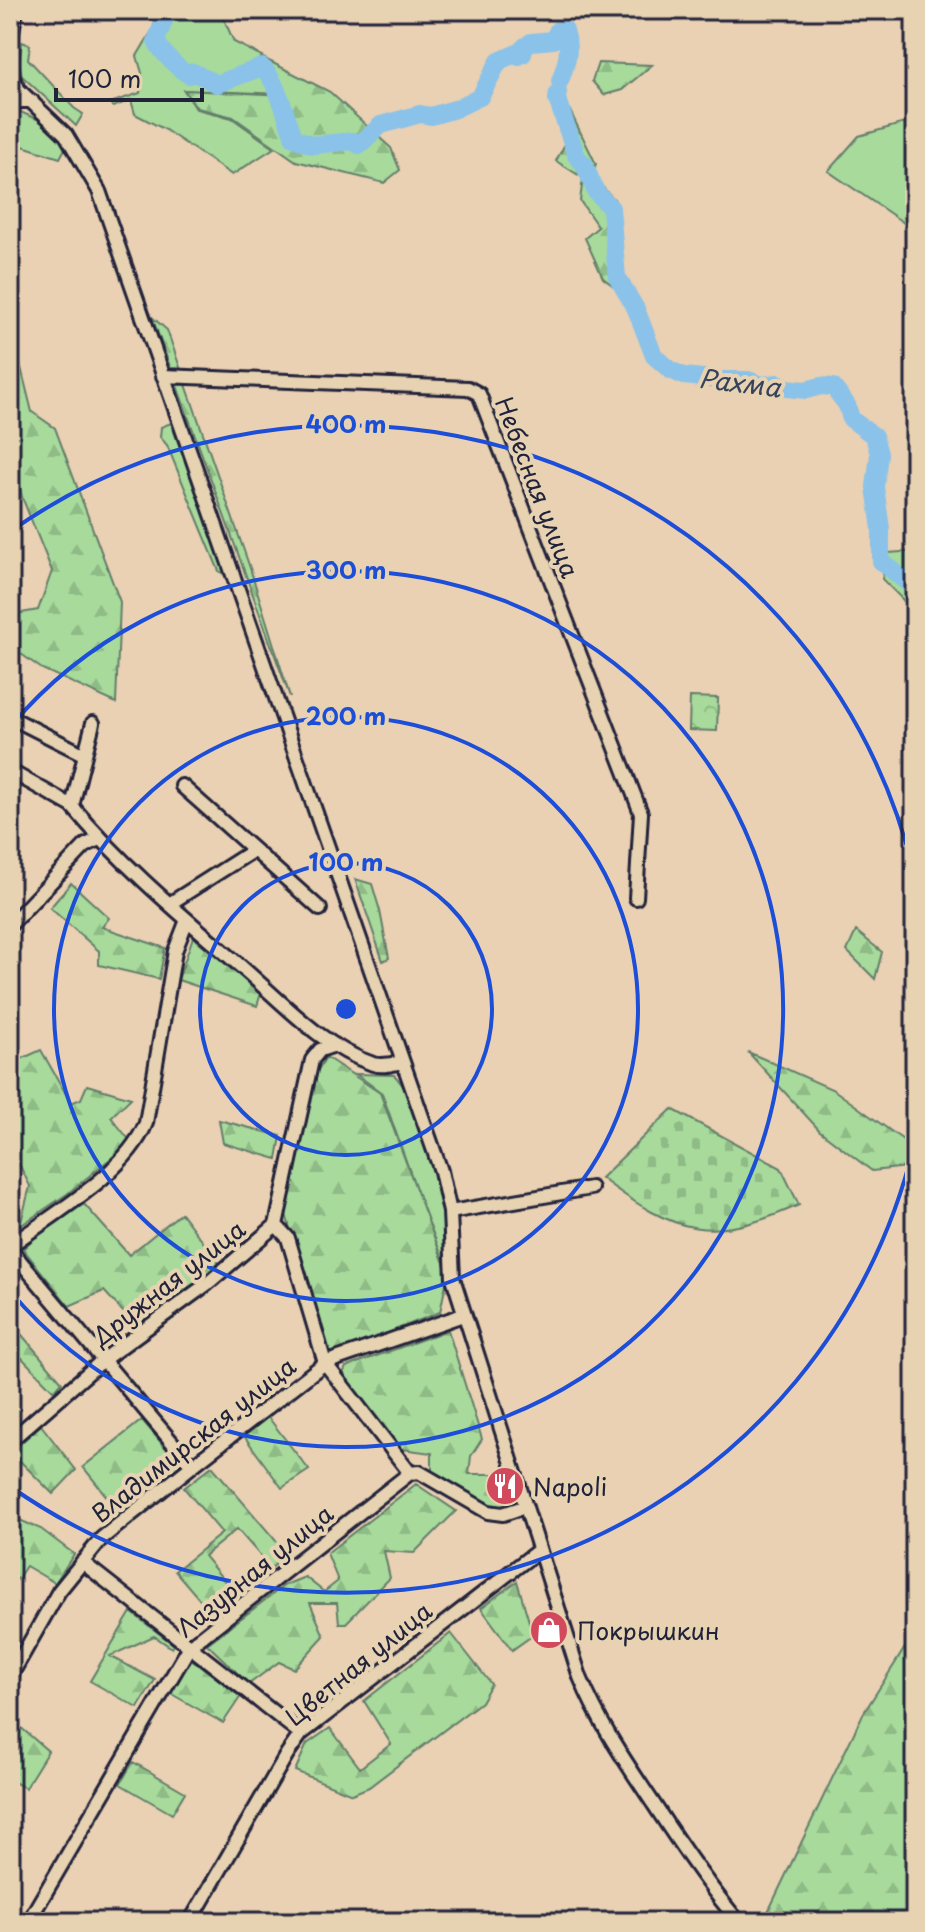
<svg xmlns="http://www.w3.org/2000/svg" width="925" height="1932" viewBox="0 0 925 1932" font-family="'Playpen Sans',sans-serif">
<defs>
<pattern id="forest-firs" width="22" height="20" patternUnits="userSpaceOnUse" patternTransform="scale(2)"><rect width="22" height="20" fill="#a7da9b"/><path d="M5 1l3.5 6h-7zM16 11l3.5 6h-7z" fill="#8fbb86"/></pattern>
<pattern id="cemetery-stones" width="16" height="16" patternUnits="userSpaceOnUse" patternTransform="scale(2)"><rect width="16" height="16" fill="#a7da9b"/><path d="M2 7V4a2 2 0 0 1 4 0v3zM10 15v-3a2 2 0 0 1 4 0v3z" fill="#8fbb86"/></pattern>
<pattern id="park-crowns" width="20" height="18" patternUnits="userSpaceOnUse" patternTransform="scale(2)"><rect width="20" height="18" fill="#a7da9b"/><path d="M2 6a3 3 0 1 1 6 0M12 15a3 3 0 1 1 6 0" fill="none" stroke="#8fbb86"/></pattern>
</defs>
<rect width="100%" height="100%" fill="#ead1b3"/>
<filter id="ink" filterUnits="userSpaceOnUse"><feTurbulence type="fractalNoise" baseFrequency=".0125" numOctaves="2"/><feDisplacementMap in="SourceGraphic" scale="16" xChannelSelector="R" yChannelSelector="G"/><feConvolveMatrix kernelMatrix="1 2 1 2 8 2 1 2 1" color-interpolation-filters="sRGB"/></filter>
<g filter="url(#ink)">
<path fill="#a7da9b" stroke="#647e6b" stroke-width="2" d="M172,10h48l14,32 28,14 -4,8 17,15 8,15 -99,-4 12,19 36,9 42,30 -42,27 -68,-46 -29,-15 -4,-14 -18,7 -3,-4 30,-10 2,-20 -5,-17 19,-32 13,-4z
M22,42l8,3 -2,14 46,49 9,6 -7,12 -54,-50 -3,-13z
M18,111l26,11 23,23 -7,13 -50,-16v-28z
M915,120v99l-11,4 -76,-52 31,-35z
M171,423l56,153 -8,-5 -52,-126 -7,-8 1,-10z
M356,1074l38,1c21,19 44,98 49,128 3,20 2,42 3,63l-24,-60 -40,-113z"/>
<path fill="url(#forest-firs)" stroke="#647e6b" stroke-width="2" d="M263,58l67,34 61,56 9,22 -16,13 -88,-22 -63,-44 -36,-9 -13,-18 100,5 -7,-17 -18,-15z
M598,63l54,2 -30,25 -18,5 -12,-14z
M570,111l26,53 -5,11 24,25 -5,47 5,40 -12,-9 -18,-40 13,-11 -18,-26 3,-23 -27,-17 10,-19z
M152,317l15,13 83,238 40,129z
M10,323l22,89 23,16 65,174 -4,101 -74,-34 -28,-20 -4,9v-43l28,-5 14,-39 -30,-74 -12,-57z
M915,551v61l-33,-33 6,-26z
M355,879l17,5 8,27 9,47 -6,3z
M71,883l38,35 -7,9 63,21 -6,31 -60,-14v-14l-49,-43z
M856,931l26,21 -7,27 -28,-28z
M193,937l68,56 -4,13 -79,-26z
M41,1050l30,53 10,-4 6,-14 44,13 -20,19 20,25 -64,52 -47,32 10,-40 -20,-40v-82z
M748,1052l86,38 72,52 1,25 -35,4 -52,-40z
M326,1057l54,36 68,181 -8,38 -115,46 -39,-144 30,-141z
M219,1120l62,16 -4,23 -54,-16z
M84,1204l45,51 52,-42 41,54 -85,60 -33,-36 -35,15 -46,-57 13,-13z
M10,1321l52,61 -8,9 -35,-36 -9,4z
M448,1330l34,109 -11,17 -2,18h24l14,37h-20l-55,-34v-24l-37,-5 -54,-70 5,-11z
M268,1417l41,53 -27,18 -38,-52z
M142,1420l38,45 -60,48 -37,-46z
M41,1425l35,45 -23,24 -42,-42z
M212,1466l76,89 -17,13 -34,-39 -33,27 32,39 -23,20 -38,-44 47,-38 -38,-45z
M416,1484l40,27 -42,42 -30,-2 6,27 -44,45h-7l-2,-20h-27l14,33 -30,33 -15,-7 -30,22 -42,-40 78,-59 20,-8 19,15 14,-11 -11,-28z
M17,1519l24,10 33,25 -19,29 -29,-17 -16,24v-61z
M517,1581l16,54 -21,15 -31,-42z
M131,1612l43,33 -2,3 -18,-12 -44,20 45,24 -17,28 -48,-27z
M915,1632v290h-140l-7,-10 95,-198z
M451,1633l40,51 -10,18 -112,85 -17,7 -57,-23 12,-27 23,-16 30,40 31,-24 -27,-43z
M191,1659l50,37 -18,27 -55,-31z
M19,1726l29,25 -23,37 -15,-8v-12l9,-13 -9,-3v-23z
M133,1762l52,30 -13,22 -52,-30z"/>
<path fill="url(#cemetery-stones)" stroke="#647e6b" stroke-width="2" d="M672,1109l109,59 18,37c-88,39 -122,30 -198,-27z"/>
<path fill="url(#park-crowns)" stroke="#647e6b" stroke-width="2" d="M690,697l28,1 -1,33 -28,-1z"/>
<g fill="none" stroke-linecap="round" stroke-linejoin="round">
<path stroke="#8ac2e9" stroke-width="18" d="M168,10l-12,31c7,13 21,27 33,34l4,-3 24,12 45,-17c15,13 25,52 32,71l19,7 40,-4 6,4 22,-20 39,-11 11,2 24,-7 25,-12 19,-36 18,-8 2,3 4,-2 1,-7 7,-5 22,-2 5,-10h7c6,19 2,32 -5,51
M558,92l-1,7 20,58 7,7 12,28 15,16 6,69 19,32 18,47 16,14 14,6 37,4h27l14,5 16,-2 9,5 19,2 15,-4 12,1 14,18 4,14 23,17 5,18 -4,33 6,42v32l34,28"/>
<defs>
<path id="minor" d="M10,42l6,-32
M10,73l9,17 47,45 33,56 342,980 9,41 3,66 127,399c19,47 47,87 75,129 26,40 53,80 84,116
M10,104l11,-3h11
M163,376l305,12 11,6 162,419 -5,85
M10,717l75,38
M93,723l-21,83c51,61 113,112 173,164 39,34 78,77 128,94 10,3 19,0 30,-2
M10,771l62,35
M182,786l72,64
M169,904l85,-54 66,59
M10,925l76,-80 13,-6
M450,1212l141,-24
M10,1246c43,-32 116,-73 136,-123l29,-172 12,-31
M10,1249l182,217
M10,1441l93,-81 104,-76 69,-59 36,-165 8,-10 15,-5
M410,1473l9,-1 69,40 15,2 21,-7
M82,1562l219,172
M10,1677l49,-86 43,-53 90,-72 133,-103 138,-48
M28,1922l162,-276 220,-173 -85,-110 -37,-125 -12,-13
M190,1922l97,-168 14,-20 238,-184"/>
</defs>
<use href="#minor" stroke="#22223b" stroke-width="18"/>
<use href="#minor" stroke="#e7d3b1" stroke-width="12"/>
</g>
</g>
<g fill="none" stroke="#1d4ed8" stroke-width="4">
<circle cx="346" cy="1009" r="146"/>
<circle cx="346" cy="1009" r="292"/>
<path d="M10 727A438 438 0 1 1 10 1291"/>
<path d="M914 1145A584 584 0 0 1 11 1487M11 531A584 584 0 0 1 914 873"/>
</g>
<defs>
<symbol id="restaurant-disc" viewBox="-11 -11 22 22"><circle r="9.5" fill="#d1495b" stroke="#e7d3b1"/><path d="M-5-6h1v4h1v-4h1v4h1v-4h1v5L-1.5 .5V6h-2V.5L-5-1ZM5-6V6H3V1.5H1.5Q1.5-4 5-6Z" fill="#fff"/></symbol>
<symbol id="shop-disc" viewBox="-11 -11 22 22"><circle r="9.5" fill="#d1495b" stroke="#e7d3b1"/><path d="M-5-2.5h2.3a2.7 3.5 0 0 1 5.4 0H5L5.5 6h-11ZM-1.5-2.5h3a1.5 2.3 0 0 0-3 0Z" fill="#fff"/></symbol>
</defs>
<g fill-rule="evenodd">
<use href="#restaurant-disc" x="483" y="1464" width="44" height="44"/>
<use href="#shop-disc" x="527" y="1608" width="44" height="44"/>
</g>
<g text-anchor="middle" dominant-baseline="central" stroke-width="8" stroke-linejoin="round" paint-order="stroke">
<g font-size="24" fill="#22223b" stroke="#e7d3b1">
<text transform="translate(538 487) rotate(69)">Небесная улица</text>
<text transform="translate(168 1282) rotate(-38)">Дружная улица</text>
<text transform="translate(193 1439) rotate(-38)">Владимирская улица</text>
<text transform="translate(254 1570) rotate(-39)">Лазурная улица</text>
<text transform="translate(358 1663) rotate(-39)">Цветная улица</text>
</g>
<g font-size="24" fill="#22223b" stroke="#e7d3b1" text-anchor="start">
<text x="533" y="1486">Napoli</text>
<text x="577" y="1630">Покрышкин</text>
</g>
<g font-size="26" font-style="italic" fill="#37425e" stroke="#e7d3b1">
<text transform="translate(740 382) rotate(7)">Рахма</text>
</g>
</g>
<circle cx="346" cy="1009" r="12" fill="#1d4ed8" stroke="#e7d3b1" stroke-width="4"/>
<g font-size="24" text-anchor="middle" font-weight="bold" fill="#1d4ed8" stroke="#e7d3b1" stroke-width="8" stroke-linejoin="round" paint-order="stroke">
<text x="346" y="433">400 m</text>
<text x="346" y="579">300 m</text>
<text x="346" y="725">200 m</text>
<text x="346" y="871">100 m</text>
</g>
<rect width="925" height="1932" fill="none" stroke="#e7d3b1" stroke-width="40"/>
<rect x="20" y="20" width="885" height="1892" fill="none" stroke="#22223b" stroke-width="3" filter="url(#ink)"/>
<path d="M56 88v12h146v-12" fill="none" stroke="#22223b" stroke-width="4"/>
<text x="68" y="88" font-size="24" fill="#22223b" stroke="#e7d3b1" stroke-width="6" paint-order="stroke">100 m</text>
</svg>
